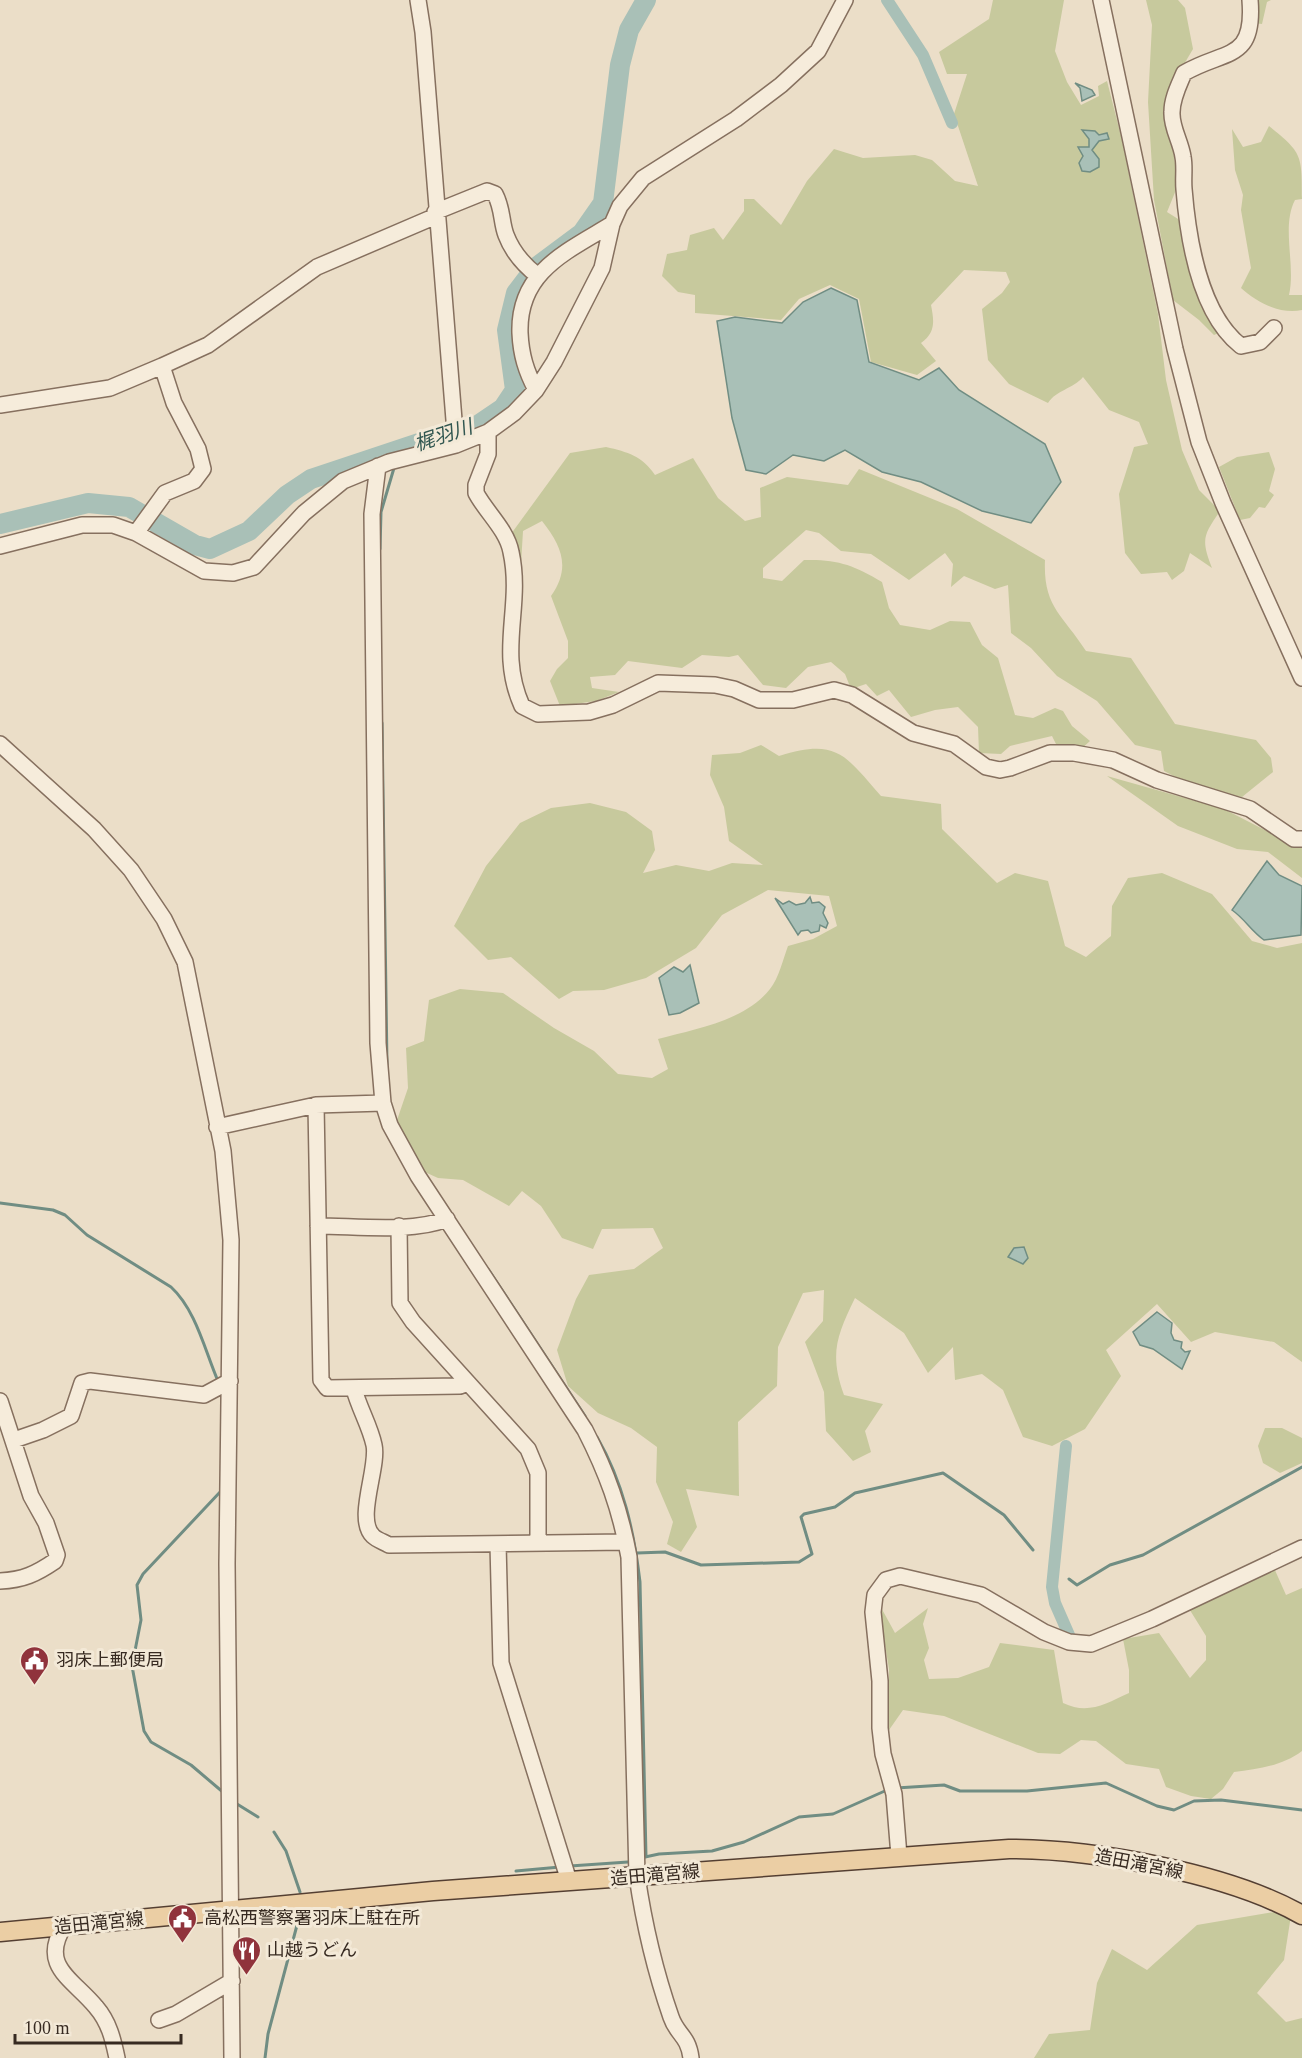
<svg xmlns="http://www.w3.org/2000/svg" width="1302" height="2058" viewBox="0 0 1302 2058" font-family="'Times New Roman','Noto Sans JP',serif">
<rect width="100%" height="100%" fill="#ebdec8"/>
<path fill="#c7c99d" d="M993,0h71l-9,51 12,31 14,23 18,-9 -1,-10 9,-5 14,55 37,178 8,66 16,70 17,40 21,21c-17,25 -19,28 -8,57l-22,-15 -6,18 -12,9 -5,-8 -26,2 -16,-21 -6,-59 15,-47 14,-3 -9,-22 -30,-12 -26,-33c-10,12 -27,13 -35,26l-39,-19 -21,-24 -6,-51 20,-16 8,-11 -4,-10 -42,-2 -33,35c3,16 5,27 -10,38l15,18 -19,14 -46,-13 -12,-63 -29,-14 -31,14 -18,21 -86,-7v-18l-17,-3 -16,-16 5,-22 20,-4 3,-15 24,-7 9,12 21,-29v-12h10l27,26 26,-44 27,-32 29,9 52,-3 17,5 23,21 23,5 -24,-72 13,-40h-20l-8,-22 50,-33z
M1146,0h32l7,8 8,41 -16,27 -10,30 11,79 -11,27 19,12 35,108 -7,3 -15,-15 -26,-20 -19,-100 -6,-98 4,-77z
M1255,0h16l-4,2 -5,22 -8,-1z
M1269,126c33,27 33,28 33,73l-7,1c-14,27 1,65 -6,95h13v15c-21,5 -46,-8 -61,-22l10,-20 -10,-58 2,-15 -8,-25 -3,-41 11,18 18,-5z
M606,447c22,5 36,9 49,28l38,-17 25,40 27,23 16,-4 -1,-29 27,-11 61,8 11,-16 98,40 88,51c-2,47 17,54 41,91l45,7 44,66 81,16 15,18 2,14 -31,25 -45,-9 -33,-17 -3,-20 -26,-6 -38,-44 -40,-25 -26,-28 -20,-15 -3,-48 -13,4 -31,-13 -13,11 2,-23 -8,-11 -36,27 -38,-26 -30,-3 -22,-18 -13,-3 -43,38v10l19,3 22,-21c33,-1 50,5 78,22l7,26 11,17 30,5 20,-9 20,1 12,23 16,13 17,57 18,3 22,-10 8,3 9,15 18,15 -10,9 -23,-4 -5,-10 -42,10 -9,8 -22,-1 -1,-26 -20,-20 -23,3 -24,7 -22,-27 -12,6 -11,-12 -15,5 -6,-15 -14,-12 -23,5 -22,21 -23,-3 -25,-30 -9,2 -27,-2 -20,13 -54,-7 -13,14 -25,2 2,11 27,4 -23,9 -36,5 -10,-25 7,-12 11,-11v-17l-17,-45c20,-28 11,-50 -9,-75l-19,10 -2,33 -10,-30 59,-81z
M1269,452l6,17 -6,22 5,4 -9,13 -6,-1 -9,11 -10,2 -21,-53 18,-10z
M761,745l18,11c58,-18 66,-1 102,40l60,8 1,25 55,54 18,-10 33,8 17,65 21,11 25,-21 1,-30 16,-28 34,-5 50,21 40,47 25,7 25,-5v419l-28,-20 -59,-10 -24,10 -34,-38 -51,46 15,26 -36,53 -33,17 -29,-9 -20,-47 -21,-16 -27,6 -2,-33 -25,26 -24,-40 -49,-35c-18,37 -26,56 -11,97l39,9 -18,27 6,21 -18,9 -27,-30 -2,-39 -19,-50 18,-21 1,-31 -21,3 -25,54 -1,39 -39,36 1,74 -53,-7 11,38 -16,25 -14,-8 6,-22 -17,-40 1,-35 -26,-19 -33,-15 -30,-27 -11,-36 19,-51 13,-24 45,-6 29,-21 -10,-20 -51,1 -9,20 -31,-11 -21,-32 -19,-15 -13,15 -46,-26 -25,-2 -31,-14 -12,-38 13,-38 -2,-40 18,-7 5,-41 31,-11 43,4 51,35 40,23 24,23 34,4 16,-9 -10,-30c37,-10 87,-18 112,-50 9,-11 13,-30 18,-43l25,-7 24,-13 -8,-30 -61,-6 -46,25 -26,33 -50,30 -42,12 -31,1 -14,8 -48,-42 -23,3 -34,-34 32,-60 34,-43 31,-15 39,-5 36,9 26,19 3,19 -12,23 33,-8 33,6 23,-8 31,2 -34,-24 -5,-34 -14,-32 2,-20 28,-2z
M1107,776l117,33 68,35h10v34l-34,-26 -31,-3 -59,-23z
M1265,1428h17l20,10v25l-22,10 -17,-10 -5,-17z
M1274,1568l12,27 16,-7v163c-20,15 -44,18 -68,21l-11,17 -12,10 -20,-3 -25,-9 -7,-18 -33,-5 -30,-23 -15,-1 -21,14 -22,-1 -94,-37 -41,-6 -14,20v-61l-11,-67 17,31 33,-25 -5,16 6,24 -5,12 5,19 29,-1 31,-11 11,-24 54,7 9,53c25,12 42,1 66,-10v-23l-6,-31 36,-6 31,45 16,-18v-24l-18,-29z
M1292,1909l-8,51 -27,33 29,29 16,-4v40h-268l15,-24 41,-4 7,-47 15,-34 35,21 50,-45z"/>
<path fill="#a9c0b7" stroke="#708d83" stroke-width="1.5" d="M1075,83l17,7 3,5 -13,6 -2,-13z
M1082,130l13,1 4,4 8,-2 2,6 -10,2 -7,9 7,9v8l-9,5 -8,-1 -3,-8 4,-7 -5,-9h11v-8z
M831,288l26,12 12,62 50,18 20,-12 20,22 86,54 16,38 -30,41 -49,-12 -61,-29 -39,-10 -37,-22 -21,11 -31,-6 -27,19 -20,-4 -14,-52 -15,-97 18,-4 47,6 21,-21z
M1267,861l12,14 23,11 -1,49 -37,5c-13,-9 -19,-21 -32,-30z
M810,897l2,6 7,-1 6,5 -2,6 5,10 -2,5 -6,-3 -1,6 -8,2 -3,-3 -7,1 -3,4 -23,-37 8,6 6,-3 7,4 9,-2z
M690,965l9,38 -19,10 -11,2 -10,-37 15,-11 9,5z
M1024,1247l4,11 -5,6 -15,-7 6,-9z
M1157,1312l15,11 -1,10 3,7 8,2 -1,6 4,4 5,-1 -8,18 -29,-20 -13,-4 -7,-13z"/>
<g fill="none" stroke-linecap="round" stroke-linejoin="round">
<path stroke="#708d83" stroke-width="3" d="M380,549l1,-37 13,-44
M382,723l5,342
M0,1203l53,7 12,5 22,20 84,52c25,23 34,64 47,94
M488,1269l97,147
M597,1437c26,45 37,94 43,145l6,275
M221,1491l-78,83 -6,11 4,35 -9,46 12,65 7,11 40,23 33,28
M637,1553l28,-1 36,13 98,-3 13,-8 -11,-37 3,-3 31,-7 20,-14 88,-20 61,42 29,35
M1069,1579l8,6 33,-20 33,-10 159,-88
M896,1788l48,-3 16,6h67l79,-8 51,23 17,4 20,-9 27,-1 81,10
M237,1804l21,13
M274,1832l12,19 14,41
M645,1857l14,-3 53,-3 32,-9 55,-25 34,-3 54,-24
M570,1866l58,-4
M516,1871l44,-4
M265,2058l3,-24 32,-120"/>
<path stroke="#a9c0b7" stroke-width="12" d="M887,0l36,55 29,68
M1066,1446l-14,141 3,16 14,32"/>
<path stroke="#a9c0b7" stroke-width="20" d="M0,524l88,-21 41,4 66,38 15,4 39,-18 38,-36 24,-16 120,-40 41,-10 31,-21 12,-18 -8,-60 9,-37 19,-25 47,-35 21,-30 17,-138 9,-35 17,-30"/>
<defs>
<path id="minor" d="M418,0l5,32 33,413
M1101,0l74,349 24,93 24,61 79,175
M1250,0c5,62 -25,49 -66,73 -5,12 -12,25 -12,39 -1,15 9,30 11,45 2,10 0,21 1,32 4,50 16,125 57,157l19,-4 14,-14
M435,212l52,-21 8,3c8,15 6,28 11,41 6,16 19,31 32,41
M536,390c-10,-19 -15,-35 -16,-57 -2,-61 46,-81 92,-109
M0,405l110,-17 52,-22 46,-21 109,-78 119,-51
M488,432v22l-12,31v8c10,19 31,37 35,59 12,55 -14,98 11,154l16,8 51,-2 24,-7 45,-22 57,2 19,4 25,11h34l41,-10 18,5 61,38 41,11 32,23 14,3 10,-2 40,-15h24l39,7 44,20 93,29 44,30h8
M378,466l-6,48 6,529 5,60 7,22 28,51 167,254c22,43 35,79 44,127l8,319c7,48 18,95 34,141 6,18 17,18 20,41
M136,533l29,-40 29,-12 9,-12 -5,-20 -24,-46 -12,-37
M0,546l82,-21h31l23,8 68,38 29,2 21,-6 50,-54 39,-32 46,-19 67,-17 32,-13 26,-19 22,-23 18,-28 48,-94 10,-44 8,-18 23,-28 93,-59 45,-34 37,-34 27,-51
M0,744l94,85 37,41 33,49 21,43 38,189 8,89 -4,324 5,494
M316,1105l5,275 6,8 133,-2 8,-3
M217,1127l99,-22 67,-2
M318,1226c38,0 94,7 129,-7
M399,1226l1,77 13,19 115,127 10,24v70
M354,1389c5,19 16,37 20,56 5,22 -19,74 -1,91 4,4 11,6 16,9l237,-3
M0,1401l31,95 15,27 11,32 -2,6c-19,13 -32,19 -55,20
M14,1440l29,-10 28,-14 11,-33 8,-2 114,14 26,-14
M498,1544l3,119 68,218
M899,1856l-5,-62 -11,-40 -3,-26v-47l-7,-69 2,-17 11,-15 14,-4 81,19 63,37 25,10 22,2 61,-25 150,-71
M64,1926c-25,40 9,53 32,81 13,15 17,32 21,51
M159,2020l17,-6 56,-33"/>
<path id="major" d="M0,1932l433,-41 576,-42c85,0 219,24 293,66"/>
</defs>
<use href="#minor" stroke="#86705f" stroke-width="18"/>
<use href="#major" stroke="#543f32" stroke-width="21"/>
<use href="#minor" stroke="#f6ecdb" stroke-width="15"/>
<use href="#major" stroke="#ebcea4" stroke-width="18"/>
</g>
<defs>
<symbol id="civic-pin" viewBox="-11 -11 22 30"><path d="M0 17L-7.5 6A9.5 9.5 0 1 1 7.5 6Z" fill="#90333c" stroke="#f3e9d7"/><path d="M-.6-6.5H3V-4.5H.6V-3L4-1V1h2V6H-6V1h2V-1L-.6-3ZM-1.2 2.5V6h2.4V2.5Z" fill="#fff"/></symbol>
<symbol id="restaurant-pin" viewBox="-11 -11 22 30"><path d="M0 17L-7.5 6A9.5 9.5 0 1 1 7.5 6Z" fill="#90333c" stroke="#f3e9d7"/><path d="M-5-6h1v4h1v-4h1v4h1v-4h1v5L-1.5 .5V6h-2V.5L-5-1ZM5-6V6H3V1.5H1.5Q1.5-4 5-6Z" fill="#fff"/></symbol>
</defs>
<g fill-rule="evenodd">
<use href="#civic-pin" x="18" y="1644" width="33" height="45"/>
<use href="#civic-pin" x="166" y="1902" width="33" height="45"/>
<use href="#restaurant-pin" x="230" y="1934" width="33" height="45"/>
</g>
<g text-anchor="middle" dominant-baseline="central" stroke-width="6" stroke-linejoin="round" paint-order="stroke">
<g font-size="18" fill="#372a21" stroke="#f3e9d7" text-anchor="start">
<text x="56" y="1660">羽床上郵便局</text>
<text x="204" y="1918">高松西警察署羽床上駐在所</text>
<text x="267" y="1950">山越うどん</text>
</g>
<g font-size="18" fill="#372a21" stroke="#f3e9d7">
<text transform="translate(1139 1864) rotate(11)">造田滝宮線</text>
<text transform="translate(655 1875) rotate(-5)">造田滝宮線</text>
<text transform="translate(99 1923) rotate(-6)">造田滝宮線</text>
</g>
<g font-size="20" font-style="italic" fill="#315650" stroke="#f3e9d7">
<text transform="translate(443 435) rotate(-18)">梶羽川</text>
</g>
</g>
<path d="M15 2034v9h166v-9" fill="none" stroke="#372a21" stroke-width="3"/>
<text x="24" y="2034" font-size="18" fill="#372a21" stroke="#f3e9d7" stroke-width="4.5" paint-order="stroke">100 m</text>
</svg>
